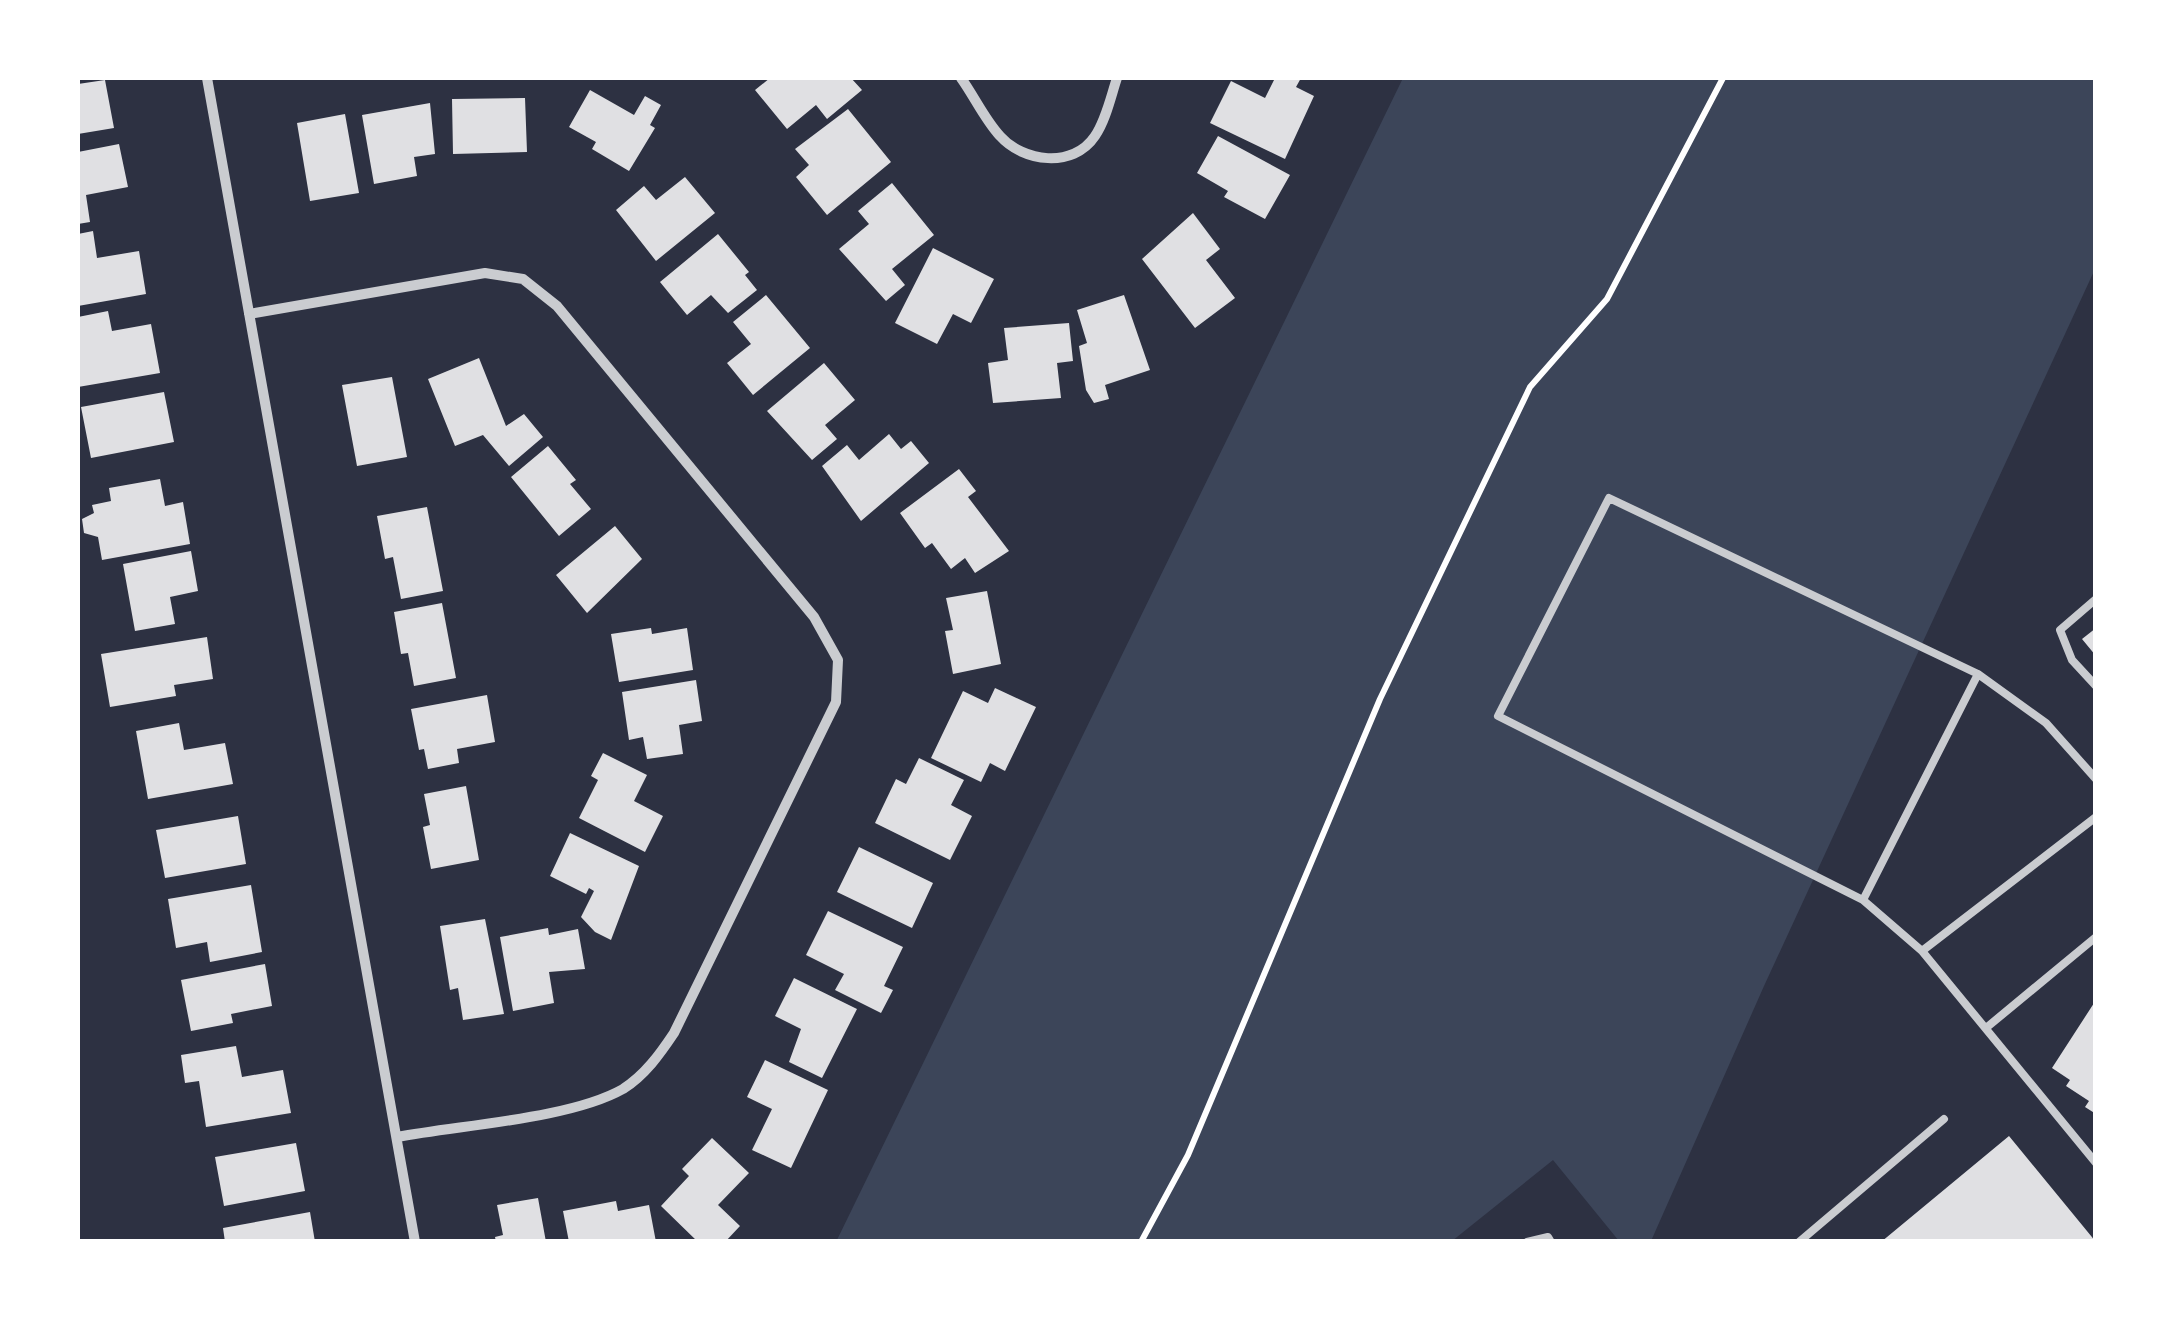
<svg xmlns="http://www.w3.org/2000/svg" width="2173" height="1319" viewBox="0 0 2173 1319" font-family="'Noto Sans',sans-serif">
<rect width="100%" height="100%" fill="#2d3142"/>
<path fill="#3c4559" d="M1403,78h692v191l-331,717 -113,255h-32l-66,-81 -101,81 -616,1z"/>
<path fill="#e0e0e3" d="M770,78h81l11,12 -35,29 -11,-14 -29,24 -32,-39z
M1275,78h26l-5,9 18,9 -29,63 -75,-36 21,-42 34,17z
M105,80l9,48 -36,6v-50z
M590,90l44,25 11,-19 16,9 -11,20 5,3 -26,43 -37,-22 4,-7 -27,-15z
M525,98l2,54 -74,2 -1,-55z
M430,103l5,51 -21,3 3,19 -43,8 -12,-69z
M848,109l43,53 -64,53 -31,-38 13,-12 -14,-16z
M345,114l14,79 -49,8 -13,-78z
M1218,136l72,39 -25,44 -41,-22 4,-6 -31,-18z
M119,144l9,43 -42,8 4,27 -12,2v-72z
M685,177l30,36 -59,48 -40,-51 28,-24 12,14z
M892,183l42,52 -42,34 13,16 -19,16 -47,-52 30,-25 -11,-13z
M1193,213l27,36 -14,11 29,38 -40,30 -53,-69z
M93,231l4,27 42,-7 7,43 -68,12v-72z
M718,234l31,38 -4,3 12,15 -29,23 -17,-18 -24,20 -27,-33z
M933,248l61,31 -23,44 -18,-9 -16,30 -42,-21z
M766,295l44,53 -57,47 -26,-32 24,-19 -18,-22z
M1124,295l26,75 -45,15 4,14 -15,4 -8,-13 -7,-44 8,-3 -10,-33z
M108,311l4,20 39,-7 9,49 -82,14v-70z
M1069,323l4,38 -16,2 4,35 -68,5 -5,-40 20,-3 -4,-32z
M479,358l27,68 18,-12 19,23 -34,29 -26,-31 -28,11 -27,-67z
M824,363l31,37 -30,25 12,14 -25,21 -45,-49z
M392,377l15,80 -50,9 -15,-81z
M164,392l10,50 -83,16 -10,-51z
M889,434l12,15 10,-8 18,22 -68,58 -39,-55 25,-21 12,15z
M548,446l28,34 -6,4 21,25 -32,27 -48,-59z
M959,469l17,22 -8,6 41,54 -34,22 -10,-15 -14,11 -19,-26 -7,5 -25,-35z
M160,479l5,27 18,-4 7,42 -88,16 -4,-23 -14,-4 -2,-14 12,-6 -2,-8 19,-4 -2,-13z
M427,507l16,84 -42,8 -8,-42 -8,2 -8,-43z
M615,526l27,33 -55,54 -31,-38z
M191,551l7,40 -28,6 5,27 -40,7 -12,-67z
M987,591l14,73 -48,10 -8,-43 8,-1 -7,-32z
M442,603l14,75 -42,8 -6,-33 -7,1 -7,-42z
M651,628l1,6 35,-6 6,42 -74,12 -8,-48z
M2096,628v28l-14,-17z
M207,637l6,42 -39,6 2,11 -66,11 -9,-53z
M696,680l6,41 -23,4 4,29 -36,5 -4,-22 -14,3 -7,-48z
M995,688l41,19 -31,64 -15,-8 -9,19 -50,-24 32,-67 25,12z
M487,695l8,47 -38,7 2,14 -31,6 -4,-20 -5,1 -8,-41z
M179,723l5,27 41,-7 8,41 -85,15 -12,-68z
M603,753l44,22 -13,26 29,15 -18,36 -66,-34 19,-38 -7,-4z
M919,758l45,22 -13,25 21,11 -22,44 -75,-37 21,-44 10,5z
M466,786l13,74 -48,9 -8,-42 7,-2 -6,-31z
M238,816l8,48 -81,14 -9,-48z
M570,833l69,33 -28,74 -16,-8 -14,-15 13,-26 -5,-3 -3,6 -36,-18z
M859,847l74,36 -21,45 -75,-36z
M251,885l11,67 -52,10 -3,-20 -31,6 -8,-49z
M828,911l75,36 -19,39 9,4 -12,23 -46,-23 9,-16 -38,-19z
M485,919l19,95 -41,6 -5,-32 -8,2 -10,-64z
M548,928l1,7 29,-6 7,40 -36,3 5,31 -41,8 -13,-74z
M265,964l7,42 -41,8 2,9 -42,8 -10,-51z
M794,978l63,31 -35,69 -33,-16 12,-33 -26,-13z
M2096,1000v114l-11,-7 4,-6 -23,-15 4,-6 -18,-12z
M236,1046l6,31 41,-7 8,43 -85,14 -7,-46 -14,2 -4,-28z
M765,1060l63,30 -37,78 -39,-18 20,-41 -25,-12z
M2009,1136l87,106h-215z
M712,1138l37,35 -31,32 22,21 -15,16h-27l-37,-36 28,-30 -7,-7z
M296,1143l9,48 -81,15 -9,-49z
M538,1198l8,44h-50l-1,-5 8,-2 -6,-30z
M616,1201l2,10 31,-6 7,37h-87l-6,-31z
M310,1212l5,30h-90l-2,-14z"/>
<g fill="none" stroke-linecap="round" stroke-linejoin="round">
<path stroke="#fff" stroke-width="6" d="M1141,1242l47,-87 192,-456 150,-312 77,-88 116,-221"/>
<path stroke="#caccd0" stroke-width="8" d="M2096,599l-36,31 12,30 24,26
M2096,779l-50,-56 -68,-49 -115,226 59,51 174,212
M1863,900l-365,-184 111,-218 369,176
M1922,951l174,-134
M1986,1028l110,-91
M1527,1242l21,-5 3,5
M1799,1242l145,-123"/>
<path stroke="#caccd0" stroke-width="10" d="M207,78l208,1164
M961,78c13,18 24,42 39,58 23,26 73,33 95,0 11,-16 16,-40 22,-58
M249,314l236,-41 38,6 34,27 257,311 24,43 -2,42 -162,331c-14,21 -29,42 -51,56 -53,30 -163,36 -225,48"/>
</g>
<rect width="2173" height="1319" fill="none" stroke="#ffffff" stroke-width="160"/>
</svg>
